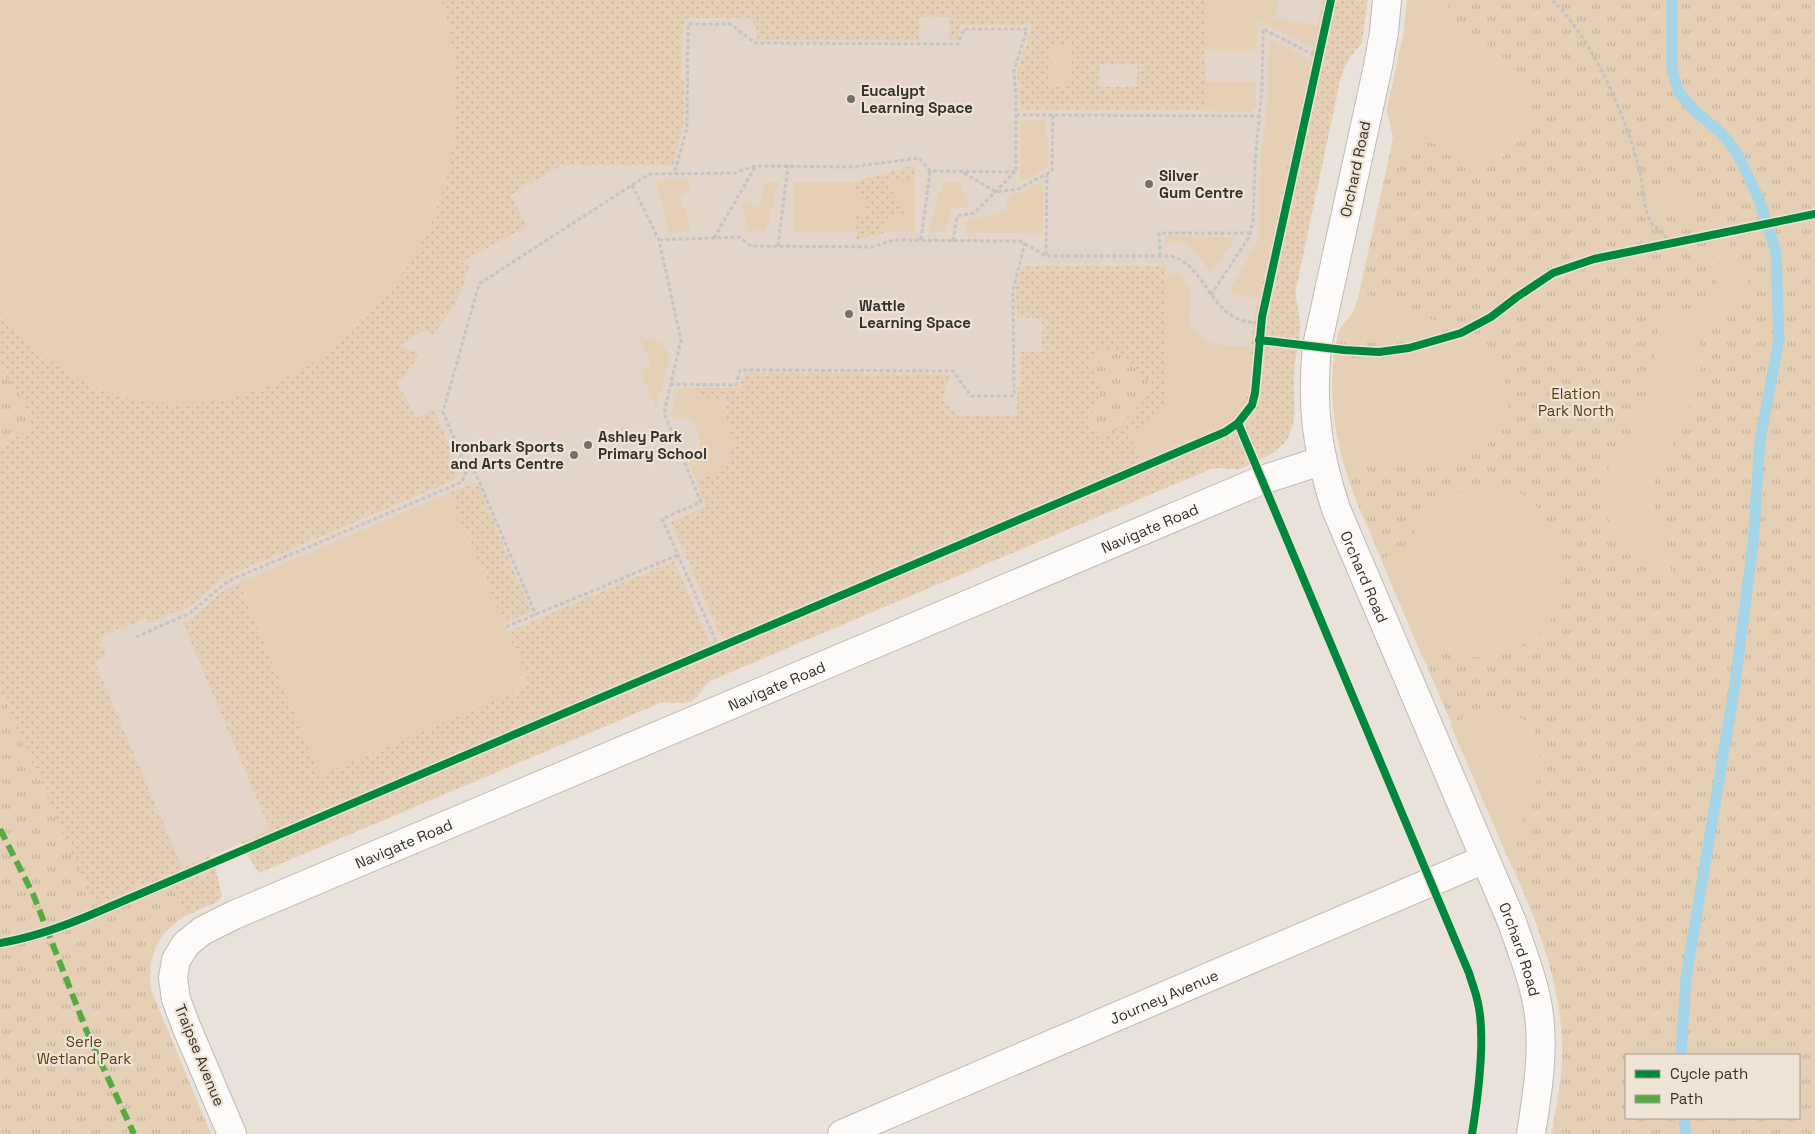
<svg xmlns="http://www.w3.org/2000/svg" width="1815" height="1134" viewBox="0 0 1815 1134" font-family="'Space Grotesk',sans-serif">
<defs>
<pattern id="grass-dots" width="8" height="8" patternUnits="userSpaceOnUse" patternTransform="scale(1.25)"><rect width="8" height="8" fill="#e5d0b6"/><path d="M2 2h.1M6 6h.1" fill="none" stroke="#c5b39d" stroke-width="1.8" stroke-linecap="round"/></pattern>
<pattern id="park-tufts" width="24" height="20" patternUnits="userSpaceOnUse" patternTransform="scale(1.25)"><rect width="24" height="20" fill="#e5d0b6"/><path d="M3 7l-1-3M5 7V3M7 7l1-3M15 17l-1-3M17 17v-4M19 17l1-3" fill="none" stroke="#c5b39d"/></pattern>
</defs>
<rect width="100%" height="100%" fill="#e9e2db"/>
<path fill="#e3d5c9" d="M0,0h1323l-70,323 -6,71 -531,247 -622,265 -94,-217z"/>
<path fill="url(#grass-dots)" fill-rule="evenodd" d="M0,0h1206v111h-185l-4,-40 15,-45 -71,-1 -4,16 -8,-1v-23h-30v24l-161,-1 -6,-22h-67l-1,12 -2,3 -1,46 3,3 -1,46 -10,37 -112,1 -51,29 18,31 -67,36 7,3 1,2c-7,25 -19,48 -36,67l-8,-4 -25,15 17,8 1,3 -15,23 -6,3 19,36 18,-8 25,58 -5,12 -230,98 -9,6 -18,18 -19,11 -1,-2 -28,12 -2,-5 -47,19 7,19 -12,6 87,206 27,-12 7,14 6,26 -5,6 -34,15 -1,-7 -15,-36 -73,32 -94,-217zM1100,64h37v23h-38z
M1323,0h45l-6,43 -11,13 -7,12 -4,13 -44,208c-1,13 5,25 4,38 0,15 -5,30 -6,46 -2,40 11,67 -35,87 -6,3 -14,8 -21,9 -9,1 -18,-2 -27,0l-499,211c-10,7 -10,13 -17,19 -7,7 -24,2 -35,4l-401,170 -12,-18 -5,-13 28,-12 -87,-207 9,-5 32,-28 15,-7 81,192 210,-90 -23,-53 167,-71 36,82 12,-4 -51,-117 35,-15 -10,-26 31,-16 4,-14 5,-7c-1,-5 -4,-7 -6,-12 -2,-7 -4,-13 -8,-21l3,-6 -29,-8 -2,-9h45l5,-15 206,1 -7,21v5l14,15 60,1v-28l3,-3v-33h22v-34h-25l-1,-30 7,-22h142l-1,146 -34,22 10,27 86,-37 21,-30 6,-71z
M915,165v16l-24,1 16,29 -19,11 -1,10 -30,8 -4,-58z
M477,482l54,130 -27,11 -55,-130z"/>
<path fill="url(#park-tufts)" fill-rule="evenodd" d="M1407,0h408v1134h-263c4,-29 11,-59 10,-88 -1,-49 -15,-95 -33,-141l-171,-400c-21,-53 -34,-114 -20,-171 2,-8 10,-14 15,-22 2,-4 4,-9 5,-14l33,-150 2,-11 -6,-27 17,-79zM1626,1055h173v63h-173z
M1112,350c7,4 13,9 19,14 13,11 25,19 14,36l-32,34 -5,2c-36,-6 -9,-27 -8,-45 0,-15 -26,-42 12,-41z
M0,369c13,16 32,37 29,59 -9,8 -18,14 -29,17z
M0,689l94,216 73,-31 16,36v7c-27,19 -36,40 -32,73l60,144h-211z"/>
<path fill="#e5d0b6" d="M0,0h442c18,63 20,130 0,193 -44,139 -197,254 -344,195 -40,-16 -71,-45 -98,-78z
M1206,0h72l-4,17 44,10 -5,20 -56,-26v30h-51z
M1407,0h40c1,17 16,27 30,36 25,18 64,49 51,85 -2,5 -5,9 -7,14 -10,18 -32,39 -54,30 -12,-5 -20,-17 -32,-21 -14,-5 -28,6 -44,4l2,-11 -6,-27 17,-79z
M1269,39l41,21 -51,238 -23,-3 -3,-1 -3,-4 30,-53 1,-84 7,-54z
M1052,45l18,1 -1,41h-18z
M1206,82h50v25l-5,5 -45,-1z
M1020,120h25v17l4,3 -1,28 -28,15z
M689,180l2,11 -11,4 11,36 -21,2 -14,-52z
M779,181l-13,50h-17l-7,-24 3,-4 14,5 7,-26z
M915,181v51h-28v-10l19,-11 -17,-24 2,-5z
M1043,181v52h-76l-4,-11 45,-12 -2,-10z
M793,182h60l1,12 14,5 -3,14 -10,3 2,16 -63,-1z
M943,182h17l9,26 -18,-1 -6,25h-16z
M1648,187l17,3 18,-3 6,17 6,10 -12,-2 -29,6z
M1165,236l72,1 -24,32 -3,2 -20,-25 -5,-3h-20z
M1727,242c6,7 15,15 19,24 13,30 -26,52 -47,63l3,31 -4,26 -20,47 -21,41 -5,16 1,13 19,70 3,20 -7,-3 -62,-74c-4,-7 -6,-13 -5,-22 4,-29 28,-53 38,-80 12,-30 16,-63 21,-95l60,-16 -9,-58z
M1175,273c9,5 16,14 16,25 1,7 -3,13 -2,20 2,13 14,23 27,26 11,3 24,2 35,3 -2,30 1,58 -25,77l-86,37 -11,-27 35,-23 1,-137z
M1360,292l41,13 50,23 -41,11 -26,4 -47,-1 3,-13 14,-18z
M1469,337c20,19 44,45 39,75 -2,13 -9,22 -19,31 -41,34 -97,10 -143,28 -11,-35 -16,-76 -11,-113 48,3 89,-2 134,-21z
M640,338l21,5 6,8 1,10 -12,47 -15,-36 10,-8z
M679,388h15l2,9 30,2 -1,6 -3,6c4,8 6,14 9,21 1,6 5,7 5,12l-5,7 -4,14 -17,12 -4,-1 -10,5 -8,-19 3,-1v-5h9l-1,-23 -9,-16 -8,3 -11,-3z
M1502,484c32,12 47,33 58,66 7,18 5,38 -3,55 -2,6 -4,13 -8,17 -16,21 -47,38 -74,35 -24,-2 -27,-8 -52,2l-42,-100c7,-3 18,-5 23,-12 7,-8 11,-17 17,-25 24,-29 45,-34 81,-38z
M449,493l81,192 -210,90 -81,-192z
M1494,711c13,1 29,5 38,17 13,18 7,51 -1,71 -5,14 -14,27 -17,43 -2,10 -2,20 0,30l-64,-148 25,-10z"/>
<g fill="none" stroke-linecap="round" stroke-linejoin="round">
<path stroke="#a4d5e8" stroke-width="11" d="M1672,0v69l6,22 15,18 27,23 16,19 22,46 18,55 3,87 -19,101 -7,104 -18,140 -49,294 -5,77
M1684,1118l2,16"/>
<defs>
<g id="minor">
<path id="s1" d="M232,1134l-46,-108 -10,-27 -3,-21 3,-18 10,-16 16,-13 32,-16 1028,-435 59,-19"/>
<path id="s2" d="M842,1134l643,-275"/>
</g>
<g id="tertiary">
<path id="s3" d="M1387,0l-3,32 -6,34 -61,280c-6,61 0,105 19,163l176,413c10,30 23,61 27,93 5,39 -2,80 -8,119"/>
</g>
</defs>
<use href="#minor" stroke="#bfbab4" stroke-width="30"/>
<use href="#tertiary" stroke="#bfbab4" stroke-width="30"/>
<path stroke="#c5c4c1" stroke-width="3" stroke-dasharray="4 2.5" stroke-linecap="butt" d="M1552,0c42,40 74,117 88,172 4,16 3,35 10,49 3,6 10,8 14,13 2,3 3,7 4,11
M1016,115l243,1
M964,173l32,19 22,-3 34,-18 1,-56
M632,185l27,55 22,100 -17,73 37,89 -39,17 57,129
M714,238l41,-71
M659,240l80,-3 12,9 121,1 21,-7 127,1 26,15h125c28,7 37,44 60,59 9,7 20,7 30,9
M921,240l9,-69
M953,241l4,-25 17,-3 41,-41
M778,246l10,-80
M1046,255l1,-81
M1160,256l-1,-23h91
M1211,295l38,-58 4,-15 2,-60 7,-74 1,-59 55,28
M670,384l66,1 4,-15 213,1 18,25h43l-1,-106 12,-47
M467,469l8,3 61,143
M506,627l172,-72
M136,637l54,-24 38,-32 234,-99 5,-13 -24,-57 36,-128 170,-110 85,-1 21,-7 96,1 68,-9 11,13 86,1v-76l-2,-25 13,-42h-63l-6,15 -203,-1 -25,-19h-42l-1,104 -13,46"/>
<use href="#minor" stroke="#fcfbfa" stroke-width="28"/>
<use href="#tertiary" stroke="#fcfbfa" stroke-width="28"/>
<path stroke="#54ab44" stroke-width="6" stroke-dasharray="12 6" stroke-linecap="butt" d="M0,829l33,65 56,143 45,97"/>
<defs>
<path id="cycleway" d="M1331,0l-69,317 -7,76 -3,12 -14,18 231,550c3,10 7,20 9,30 8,36 0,94 -6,131
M1259,340l85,10 35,2 30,-4 52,-15 30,-16 26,-20 36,-24 41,-14 221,-45
M0,943c31,-5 59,-15 88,-27l1137,-484 13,-9"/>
</defs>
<use href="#cycleway" stroke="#efe3d5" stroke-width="11"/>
<use href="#cycleway" stroke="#00873e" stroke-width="8"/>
</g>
<g fill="#746f69" stroke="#efe3d5" stroke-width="2">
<circle cx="851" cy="99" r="5"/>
<circle cx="1149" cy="184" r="5"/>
<circle cx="849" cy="314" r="5"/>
<circle cx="588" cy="445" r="5"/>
<circle cx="574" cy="455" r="5"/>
</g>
<g text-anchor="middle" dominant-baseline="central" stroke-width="4.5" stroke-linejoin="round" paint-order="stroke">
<g font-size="15" font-weight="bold" fill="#35312b" stroke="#efe3d5" text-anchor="start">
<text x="861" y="90">Eucalypt<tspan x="861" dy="17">Learning Space</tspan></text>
<text x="1159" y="175">Silver<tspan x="1159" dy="17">Gum Centre</tspan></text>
<text x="859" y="305">Wattle<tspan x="859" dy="17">Learning Space</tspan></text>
<text x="598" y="436">Ashley Park<tspan x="598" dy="17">Primary School</tspan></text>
<text x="564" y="446" text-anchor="end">Ironbark Sports<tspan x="564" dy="17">and Arts Centre</tspan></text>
</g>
<g font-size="15" fill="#35312b" stroke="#efe3d5">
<text transform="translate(1355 169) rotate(-78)">Orchard Road</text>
<text stroke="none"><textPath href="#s1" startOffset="1255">Navigate Road</textPath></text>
<text stroke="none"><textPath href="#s3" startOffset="592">Orchard Road</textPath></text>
<text stroke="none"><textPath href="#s1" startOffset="850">Navigate Road</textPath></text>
<text stroke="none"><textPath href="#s1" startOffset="445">Navigate Road</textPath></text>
<text stroke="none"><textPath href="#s3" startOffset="996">Orchard Road</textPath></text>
<text stroke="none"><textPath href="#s2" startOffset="350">Journey Avenue</textPath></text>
<text transform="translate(200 1055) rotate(68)">Traipse Avenue</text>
</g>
<g font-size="15" fill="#593e14" stroke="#efe3d5">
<text x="1576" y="393">Elation<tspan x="1576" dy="17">Park North</tspan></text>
<text x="84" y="1041">Serle<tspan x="84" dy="17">Wetland Park</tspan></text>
</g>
</g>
<rect x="1625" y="1054" width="175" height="65" fill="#efe3d5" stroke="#a59c91"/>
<rect x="1635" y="1070" width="25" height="8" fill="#00873e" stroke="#a59c91"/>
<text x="1670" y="1079" font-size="15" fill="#35312b">Cycle path</text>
<rect x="1635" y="1095" width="25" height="8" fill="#54ab44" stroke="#a59c91"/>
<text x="1670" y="1104" font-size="15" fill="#35312b">Path</text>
</svg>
